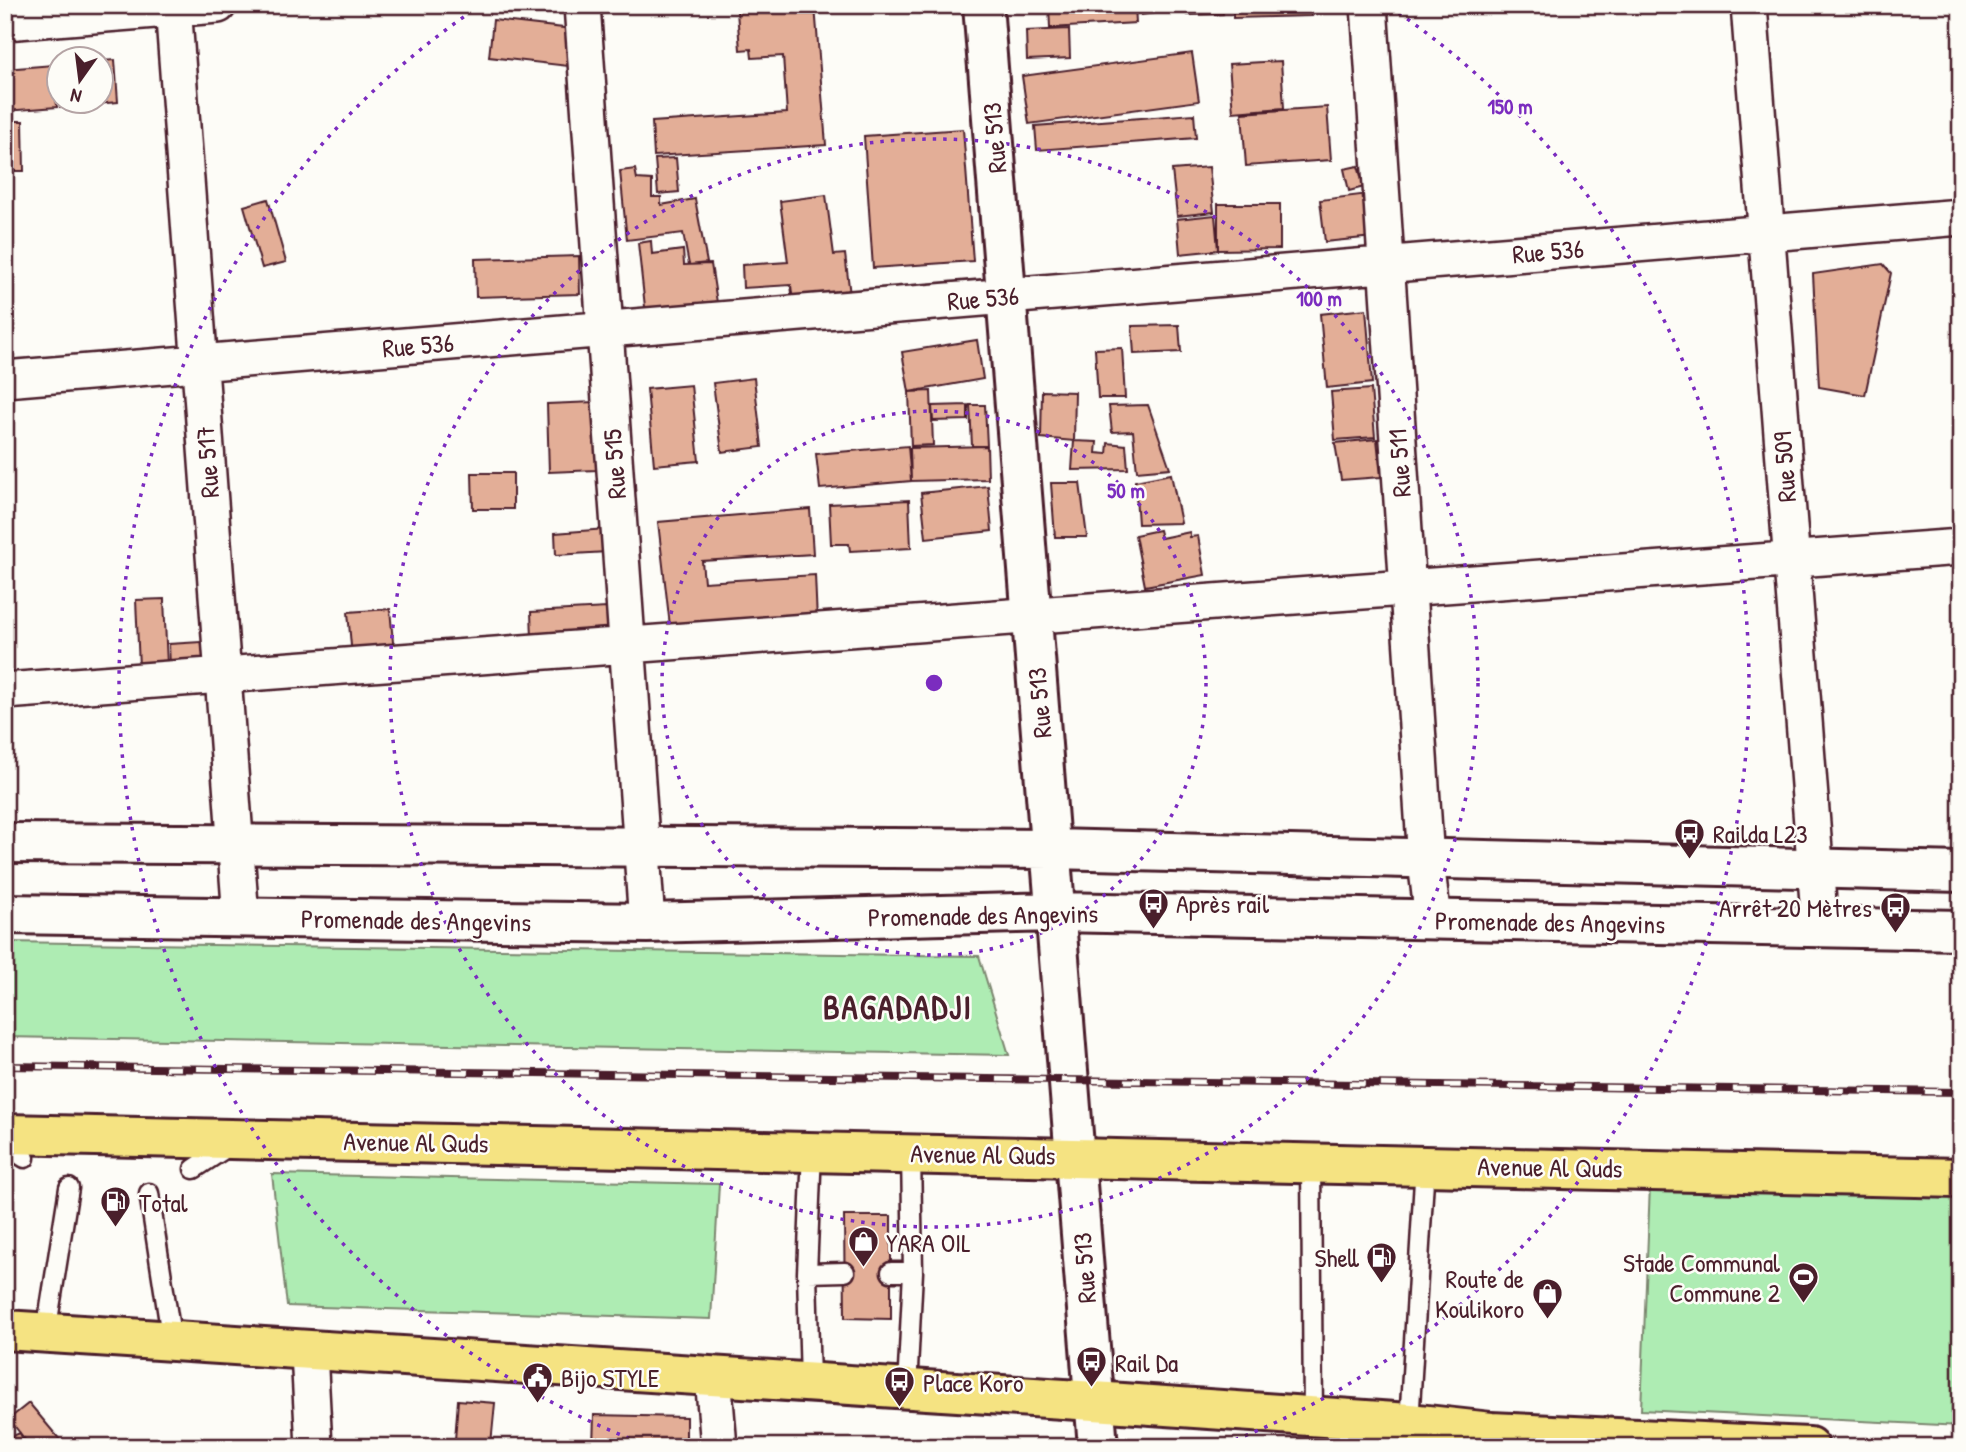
<svg xmlns="http://www.w3.org/2000/svg" width="1966" height="1452" viewBox="0 0 1966 1452" font-family="'Patrick Hand',sans-serif">
<rect width="100%" height="100%" fill="#fdfcf7"/>
<filter id="ink" filterUnits="userSpaceOnUse"><feTurbulence type="fractalNoise" baseFrequency=".0143" numOctaves="2"/><feDisplacementMap in="SourceGraphic" scale="14" xChannelSelector="R" yChannelSelector="G"/><feConvolveMatrix kernelMatrix="1 2 1 2 8 2 1 2 1" color-interpolation-filters="sRGB"/></filter>
<g filter="url(#ink)">
<path fill="#aeecb3" stroke="#7c866f" stroke-width="2" d="M5,942l974,14 30,99 -1004,-18z
M272,1174l447,10 -8,135 -424,-13z
M1650,1185l311,14v227l-320,-16z"/>
<path fill="#e3ae97" stroke="#4a1f2b" stroke-width="2" d="M1049,5h86l1,18 -86,5z
M1140,5h40l1,5 -40,5z
M1187,5h35l1,9 -36,1z
M1233,5h77l2,11 -79,2z
M815,6l11,139 -172,11 -2,-34 135,-9 -4,-57 -31,2 -1,-9 -11,1 -3,-39z
M493,20l79,9 -4,37 -79,-9z
M1069,29l1,29 -43,2 -1,-29z
M1192,53l7,48 -170,23 -7,-48z
M115,60l3,42 -58,5 -4,-43h4v38h42v-41z
M1281,61l3,47 -51,4 -4,-48z
M53,65l4,42 -52,4v-42z
M1327,107l4,53 -85,6 -4,-53z
M1194,114l2,24 -159,12 -2,-24z
M5,121h18l1,50h-19z
M963,129l10,132 -100,7 -9,-132z
M676,158l3,34 -21,2 -3,-35z
M1358,166l6,21 -15,4 -5,-22z
M1209,167l5,45 -37,4 -5,-46z
M635,169l2,10 15,1v17h9v8l34,-6 12,64 -18,2 -6,-32 -56,7 -7,-69z
M1368,194l5,43 -48,5 -5,-42z
M826,195l8,60 11,-1 5,41 -57,7 -2,-17 -48,3 -1,-23 46,-3 -8,-61z
M268,199l18,63 -24,6 -18,-62z
M1218,204h62v45l-62,1z
M1215,215l3,35 -38,4 -3,-35z
M651,241l1,13 31,-4 1,15 27,-1 7,45 -72,7 -8,-73z
M579,256l1,38 -104,3 -1,-38z
M1883,264l8,9 -26,122 -46,-8 -6,-113z
M1366,309l6,74 -45,5 -7,-74z
M1179,325l2,27 -47,2 -2,-28z
M977,340l6,39 -74,13 -7,-40z
M1122,348l3,50h-27l-3,-49z
M754,378l8,69 -40,5 -9,-69z
M691,385l8,76 -45,4 -7,-76z
M1371,389l4,48 -40,3 -4,-48z
M931,391l2,54 -22,1 -2,-54z
M1042,391l33,1 -1,49 -33,-3z
M595,402l2,68 -48,2 -2,-68z
M968,405v15l-35,1 -1,-15z
M970,405h15l2,41h-15z
M1148,405l22,63 -33,3 -4,-40 -21,1 -3,-26z
M1377,439l4,38 -40,3 -6,-37z
M1074,441l23,1 -1,11 11,1 1,-11 18,2 2,24 -56,1z
M908,446l3,35 -91,8 -4,-35z
M987,446l1,33 -77,2 -1,-33z
M472,473h41v36h-40z
M1171,474l10,49 -43,1 -3,-43z
M1051,483h29l7,54h-32z
M988,486l4,45 -66,7 -5,-45z
M909,500l2,48 -61,3 -1,-7h-18l-2,-40z
M810,509l3,45 -111,7 2,21 111,-7 2,46 -147,5 -12,-104z
M606,529l1,23 -51,3 -1,-22z
M1159,530l2,8 29,-6v5l8,-1 7,39 -60,11 -10,-51z
M164,599l3,66 -28,2 -3,-67z
M607,608l1,25 -76,5 -1,-26z
M390,609l4,44 -42,4 -4,-45z
M217,641l1,23 -48,3 -1,-23z
M844,1216h47v103l-46,-1z
M458,1400l37,3 -4,41 -36,-4z
M29,1403l37,44h-35l-22,-28z
M594,1415l92,2v30h-93z
M20,1433l6,14h-21v-8z"/>
<g fill="none" stroke-linecap="round" stroke-linejoin="round">
<defs>
<path id="lane" d="M5,1145l20,13
M1311,1162l2,255
M194,1169l35,-23
M149,1193l23,149
M891,1272h22
M807,1273l38,-1
M46,1333l23,-145
M810,1382l-3,-109 5,-123
M907,1389l6,-117 -2,-119
M1409,1423l16,-259"/>
<path id="street" d="M173,5l68,913
M582,5l65,918
M1369,5l57,856 7,59
M1749,5l71,923
M5,22l213,-17
M5,379l1956,-162
M5,691l1956,-144
M309,1352l5,95
M713,1376l6,71"/>
<path id="secondary" d="M983,5l115,1442
M5,843l1047,6 909,23
M5,914l642,9 409,-11 905,18"/>
<path id="primary" d="M5,1134l1956,44
M5,1330l1089,71 315,22 82,9 318,15"/>
</defs>
<use href="#lane" stroke="#4a1f2b" stroke-width="23"/>
<use href="#street" stroke="#4a1f2b" stroke-width="40"/>
<use href="#secondary" stroke="#4a1f2b" stroke-width="44"/>
<use href="#primary" stroke="#4a1f2b" stroke-width="44"/>
<use href="#lane" stroke="#fdfcf7" stroke-width="18"/>
<use href="#street" stroke="#fdfcf7" stroke-width="35"/>
<use href="#secondary" stroke="#fdfcf7" stroke-width="38"/>
<use href="#primary" stroke="#f5e382" stroke-width="38"/>
<defs>
<path id="rail" d="M5,1066l1956,26"/>
</defs>
<use href="#rail" stroke="#4a1f2b" stroke-width="8"/>
<use href="#rail" stroke="#fdfcf7" stroke-width="5" stroke-dasharray="16" stroke-linecap="butt"/>
</g>
</g>
<g fill="none" stroke="#7b2cbf" stroke-width="3.5" stroke-dasharray="3.5 7">
<circle cx="934" cy="683" r="272"/>
<circle cx="934" cy="683" r="544"/>
<path d="M649 1446A815 815 0 0 1 478 7M1390 7A815 815 0 0 1 1219 1446"/>
</g>
<defs>
<symbol id="bus-pin" viewBox="-11 -11 22 30"><path d="M0 17L-7.5 6A9.5 9.5 0 1 1 7.5 6Z" fill="#4a1f2b" stroke="#fdfcf7"/><path d="M-5-6H5V4H4V6H2V4H-2V6H-4V4H-5ZM-3.5-4V0h7V-4ZM-3.5 1.2v1.5H-2V1.2ZM2 1.2v1.5H3.5V1.2Z" fill="#fff"/></symbol>
<symbol id="fuel-pin" viewBox="-11 -11 22 30"><path d="M0 17L-7.5 6A9.5 9.5 0 1 1 7.5 6Z" fill="#4a1f2b" stroke="#fdfcf7"/><path d="M-5.5-6h7V0h2V4h1.3V-2.5L3-4.5l.8-.8L6-3V5H2.5V1h-1V6h-7ZM-4.2-4.7v3.2H.2V-4.7Z" fill="#fff"/></symbol>
<symbol id="shop-pin" viewBox="-11 -11 22 30"><path d="M0 17L-7.5 6A9.5 9.5 0 1 1 7.5 6Z" fill="#4a1f2b" stroke="#fdfcf7"/><path d="M-5-2.5h2.3a2.7 3.5 0 0 1 5.4 0H5L5.5 6h-11ZM-1.5-2.5h3a1.5 2.3 0 0 0-3 0Z" fill="#fff"/></symbol>
<symbol id="stadium-pin" viewBox="-11 -11 22 30"><path d="M0 17L-7.5 6A9.5 9.5 0 1 1 7.5 6Z" fill="#4a1f2b" stroke="#fdfcf7"/><path d="M0-5a6.5 5 0 1 0 0 10a6.5 5 0 1 0 0-10ZM-3.5-1.8h7v3.6h-7Z" fill="#fff"/></symbol>
<symbol id="civic-pin" viewBox="-11 -11 22 30"><path d="M0 17L-7.5 6A9.5 9.5 0 1 1 7.5 6Z" fill="#4a1f2b" stroke="#fdfcf7"/><path d="M-.6-6.5H3V-4.5H.6V-3L4-1V1h2V6H-6V1h2V-1L-.6-3ZM-1.2 2.5V6h2.4V2.5Z" fill="#fff"/></symbol>
</defs>
<g fill-rule="evenodd">
<use href="#bus-pin" x="1672" y="816" width="35" height="47"/>
<use href="#bus-pin" x="1136" y="886" width="35" height="47"/>
<use href="#bus-pin" x="1878" y="890" width="35" height="47"/>
<use href="#fuel-pin" x="98" y="1184" width="35" height="47"/>
<use href="#shop-pin" x="846" y="1224" width="35" height="47"/>
<use href="#fuel-pin" x="1364" y="1240" width="35" height="47"/>
<use href="#stadium-pin" x="1786" y="1260" width="35" height="47"/>
<use href="#shop-pin" x="1530" y="1276" width="35" height="47"/>
<use href="#bus-pin" x="1074" y="1344" width="35" height="47"/>
<use href="#civic-pin" x="520" y="1360" width="35" height="47"/>
<use href="#bus-pin" x="882" y="1364" width="35" height="47"/>
</g>
<g text-anchor="middle" dominant-baseline="central" stroke-width="5" stroke-linejoin="round" paint-order="stroke">
<g font-size="26" fill="#4a1f2b" stroke="#fdfcf7">
<text transform="translate(994 138) rotate(-95)">Rue 513</text>
<text transform="translate(1548 251) rotate(-5)">Rue 536</text>
<text transform="translate(983 298) rotate(-5)">Rue 536</text>
<text transform="translate(418 345) rotate(-5)">Rue 536</text>
<text transform="translate(207 462) rotate(-94)">Rue 517</text>
<text transform="translate(1399 463) rotate(-94)">Rue 511</text>
<text transform="translate(614 464) rotate(-94)">Rue 515</text>
<text transform="translate(1784 467) rotate(-94)">Rue 509</text>
<text transform="translate(1039 703) rotate(-95)">Rue 513</text>
<text transform="translate(983 915) rotate(-1)">Promenade des Angevins</text>
<text transform="translate(416 920) rotate(1)">Promenade des Angevins</text>
<text transform="translate(1550 922) rotate(1)">Promenade des Angevins</text>
<text transform="translate(416 1142) rotate(1)">Avenue Al Quds</text>
<text transform="translate(983 1154) rotate(1)">Avenue Al Quds</text>
<text transform="translate(1550 1167) rotate(1)">Avenue Al Quds</text>
<text transform="translate(1084 1268) rotate(-94)">Rue 513</text>
</g>
<g font-size="26" fill="#4a1f2b" stroke="#fdfcf7" text-anchor="start">
<text x="1713" y="833">Railda L23</text>
<text x="1176" y="903">Après rail</text>
<text x="1872" y="907" text-anchor="end">Arrêt 20 Mètres</text>
<text x="139" y="1202">Total</text>
<text x="886" y="1242">YARA OIL</text>
<text x="1359" y="1257" text-anchor="end">Shell</text>
<text x="1780" y="1262" text-anchor="end">Stade Communal<tspan x="1780" dy="30">Commune 2</tspan></text>
<text x="1524" y="1278" text-anchor="end">Route de<tspan x="1524" dy="30">Koulikoro</tspan></text>
<text x="1115" y="1362">Rail Da</text>
<text x="561" y="1377">Bijo STYLE</text>
<text x="923" y="1382">Place Koro</text>
</g>
<g font-size="33" font-weight="bold" letter-spacing="2" fill="#4a1f2b" stroke="#fdfcf7">
<text x="898" y="1007">BAGADADJI</text>
</g>
</g>
<circle cx="934" cy="683" r="10" fill="#7b2cbf" stroke="#fdfcf7" stroke-width="3.5"/>
<g font-size="21" text-anchor="middle" font-weight="bold" fill="#7b2cbf" stroke="#fdfcf7" stroke-width="5" stroke-linejoin="round" paint-order="stroke">
<text x="1510" y="114">150 m</text>
<text x="1319" y="306">100 m</text>
<text x="1126" y="498">50 m</text>
</g>
<rect width="1966" height="1452" fill="none" stroke="#fdfcf7" stroke-width="28"/>
<rect x="14" y="14" width="1938" height="1424" fill="none" stroke="#4a1f2b" stroke-width="2.5" filter="url(#ink)"/>
<g transform="translate(80 80) rotate(194)"><circle r="33" fill="#fdfcf7" stroke="#b5a4a5" stroke-width="2"/>
<path d="M0-5L12 26L0 18L-12 26Z" fill="#4a1f2b"/>
<text y="-10" font-size="19" font-weight="bold" text-anchor="middle" fill="#4a1f2b">N</text>
</g>
</svg>
